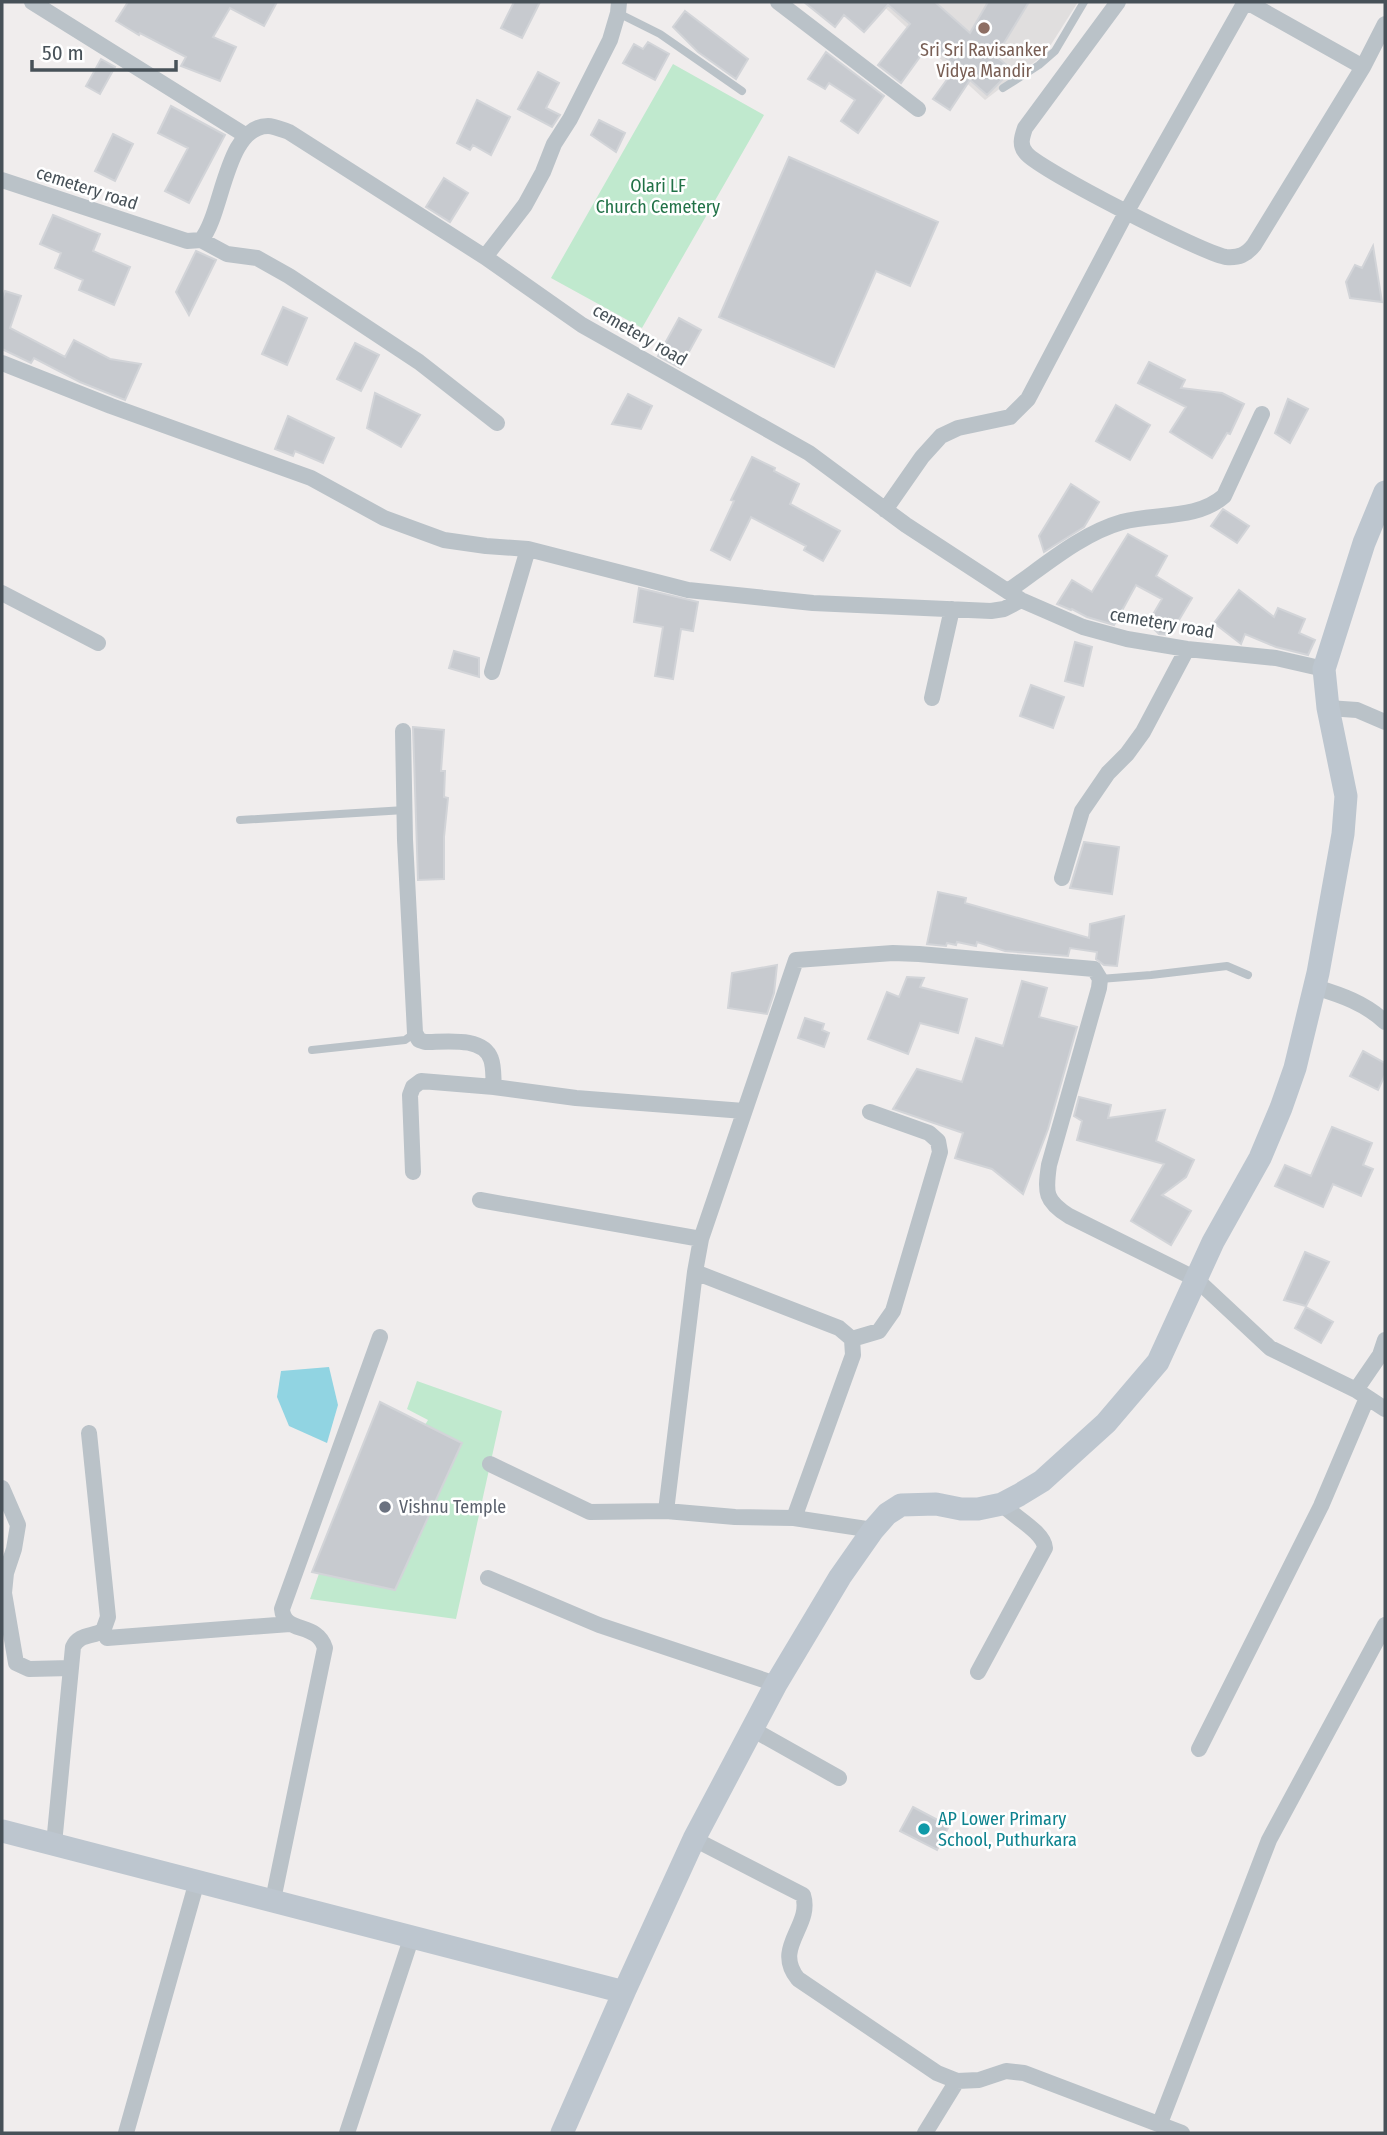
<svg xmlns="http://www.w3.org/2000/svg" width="1387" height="2135" viewBox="0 0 1387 2135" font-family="'Fira Sans Condensed',sans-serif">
<rect width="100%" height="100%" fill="#f0eded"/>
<path fill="#e0dede" d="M879,2h199l-33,52 -60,46z"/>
<path fill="#c0e9ce" d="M673,64l91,51 -122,213 -91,-50z
M417,1381l85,30 -46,208 -146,-20 12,-34 87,-114 19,-31 -21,-11z"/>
<path fill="#91d4e2" d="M329,1367l9,38 -11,38 -38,-17 -12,-29 4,-26z"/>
<path fill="#c7cacf" stroke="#d2d4d8" stroke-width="2" d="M128,2h149l-13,24 -34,-18 -17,29 23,10 -16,34 -39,-15 5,-9 -46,-24 -1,2 -23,-14z
M514,2h26l-18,36 -21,-10z
M804,2h131l35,31 18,-31h41l-33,54 16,14 -25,25 -17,-15 -20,30 -17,-11 23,-32 -26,-24 -29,40 -23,-18 32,-41 -22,-19 -24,27 -20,-17 -9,12z
M685,11l63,48 -12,20 -38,-27 -25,-25z
M648,42l21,12 -14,26 -32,-17 11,-19 9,5z
M826,52l58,44 -26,37 -17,-12 14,-21 -26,-17 -4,6 -17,-10z
M101,59l14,8 -15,27 -14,-8z
M538,72l21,11 -13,25 14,7 -8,12 -34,-18z
M477,100l33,17 -19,38 -18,-10 -3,5 -13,-7z
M171,106l54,29 -36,68 -24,-12 23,-43 -30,-15z
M599,120l26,13 -9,19 -25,-17z
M113,134l20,10 -18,37 -20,-10z
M789,157l149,65 -28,64 -34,-15 -42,96 -115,-50z
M444,178l24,15 -18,29 -24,-15z
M53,215l47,19 -7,17 37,16 -16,38 -35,-15 4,-10 -28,-12 6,-15 -21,-9z
M1373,246l9,56 -32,-4 -4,-16 9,-17 7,3z
M196,251l20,9 -27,55 -13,-23z
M5,291l16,5 -11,32 55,29 9,-17 36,19 31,5 -16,36 -45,-18 -46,-24 -3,5 -29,-14v-49z
M283,307l24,11 -20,47 -25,-11z
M679,318l22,12 -21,38 -22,-12z
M355,343l24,12 -18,36 -24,-12z
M1149,362l36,18 -4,8 41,5 22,11 -14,30 -3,-1 -15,25 -42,-26 16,-25 -48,-24z
M375,393l45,22 -19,32 -34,-19z
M628,394l24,12 -11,23 -29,-5z
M1288,399l20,10 -18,34 -15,-10z
M1116,405l34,20 -20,35 -34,-19z
M288,416l46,22 -11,25 -28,-12 -2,5 -18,-7z
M752,457l23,11 -1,3 25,13 -9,20 50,27 -17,30 -19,-11 2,-4 -55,-29 -21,43 -19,-10 23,-49 -3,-1z
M1071,484l28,18 -15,25 -40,25 -5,-16z
M1223,509l26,17 -12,17 -26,-17z
M1128,534l39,22 -11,20 36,22 -22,37 -11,-1 -11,-11 14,-24 -26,-14 -22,40 -27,-8 -15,-8 -1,1 -14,-6 15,-24 20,12z
M639,588l59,14 -5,29 -12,-2 -8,50 -18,-3 8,-49 -29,-5z
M1239,590l35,27 4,-9 27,11 -6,14 16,7 -7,15 -32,-8 -31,-13 -4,10 -27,-21z
M1075,642l17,5 -9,39 -18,-5z
M454,651l25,7v19l-30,-9z
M1031,685l33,12 -11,31 -33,-12z
M413,727l31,3 -3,41h4l-1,26 4,1 -4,39v42l-26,1z
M1084,842l35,5 -7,47 -42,-6z
M938,892l28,6 -1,5 124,35 1,-14 34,-8 -7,50 -13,-1 -8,-6 1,-7 -27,-4 -2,8 -63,-5 -28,-9 -1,4 -19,-4 -1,3 -9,-2 -1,3 -19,-2z
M777,965l-3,28 -7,21 -39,-6 4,-35z
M907,977l17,1 -4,9 47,12 -9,34 -38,-10 -12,31 -40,-15 19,-47 12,5z
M1022,981l25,7 -8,29 38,10 -29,102 -25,65 -31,-25 -37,-11 8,-25 -70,-24 24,-40 45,13 14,-44 27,8z
M805,1018l19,6 -2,6 7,3 -5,14 -26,-9z
M1363,1051l22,12v12l-7,15 -28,-14z
M1079,1097l32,8 -3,13 57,-8 -9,31 38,19 -8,17 -24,18 29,16 -20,34 -40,-24 33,-57 -87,-24 5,-19 -8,-5z
M1332,1127l40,16 -9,22 10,4 -12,27 -28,-12 -10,23 -48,-21 10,-21 26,11z
M1305,1252l24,10 -23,44 -22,-6z
M1306,1307l27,15 -12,21 -26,-15z
M380,1402l82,41 -67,147 -83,-18z
M913,1807l36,19 -12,24 -37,-19z"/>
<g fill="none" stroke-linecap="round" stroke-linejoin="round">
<path stroke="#bac2c8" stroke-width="8" d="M618,13l42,21 82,57
M1003,88l36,-23 16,-14 29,-49
M240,820l165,-10
M1100,979l51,-4 76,-9 21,9
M312,1050l93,-10 10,-7"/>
<path stroke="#bac2c8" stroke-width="16" d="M32,2l213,133
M778,2l140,107
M1118,2l-93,126c-3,9 -6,17 1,25 12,16 178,101 200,104 13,1 20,-2 28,-12l109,-178 22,-43
M1247,2l116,65
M2,180l185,61 14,-1c22,-25 24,-114 67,-114 6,0 15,4 21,6l196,125 97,68 227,128 97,72 115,75 62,27 44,12 60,10 89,9 48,11
M201,240l26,14 30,4 32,18 130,86 78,61
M485,257l40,-52 18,-33 11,-28 16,-25 40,-79 8,-27 1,-11
M2,363l109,43 200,72 73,40 60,22 42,6 42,3 160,41 125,13 178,8 13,-2 17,-9
M885,510l37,-53 19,-21 17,-8 52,-11 18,-18 99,-188 118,-209
M1008,591c35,-24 72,-57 114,-69 33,-9 75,-2 102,-26l38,-82
M2,593l96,50
M492,672l36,-123
M932,698l20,-89
M1328,708l29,2 28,12
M403,731l2,109 10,193 4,7 6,2c20,0 58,-6 66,17 3,8 2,19 3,28
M1062,878l20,-67 26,-38 19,-19 16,-22 44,-83
M1315,987c26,8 50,16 70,35
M413,1172l-3,-77 3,-8 8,-6 73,6 82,11 168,13
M480,1200l221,39
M695,1272l144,56 13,11 1,16 -59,163
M852,1339l27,-8 14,-20 47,-159 -2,-11 -9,-8 -59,-21
M1356,1390l24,-35 5,-15
M490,1464l100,48 76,-1 69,6 59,1 79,12
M2,1488l16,37 -4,24 -8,24 -2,20 12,70 13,6 42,-1
M666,1511l29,-239 6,-33 95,-279 97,-7 26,1 175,15 6,10 -1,9 -50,177c-4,28 -4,36 20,51l127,63 74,69 86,42 29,19
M488,1578l111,47 177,59
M107,1638l183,-14
M978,1672l67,-124c-1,-16 -31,-31 -43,-44
M752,1729l87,49
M1199,1749l122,-243 46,-108
M694,1839l109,56c10,31 -31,52 -5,84l139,94 20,8 22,-1 27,-9 18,2 158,60
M54,1844l19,-197c6,-13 18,-10 30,-16l5,-14 -19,-184
M273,1900l52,-252c-8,-27 -41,-13 -43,-39l98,-272
M1160,2123l109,-283 116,-215
M126,2133l71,-252
M347,2133l65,-197
M925,2133l32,-52"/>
<path stroke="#bdc6cf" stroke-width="23" d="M2,1831l622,161 -62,141
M624,1992l70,-153 82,-155 64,-107 33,-47 14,-16 14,-9 35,-1 25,5h17l24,-5 17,-9 23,-14 64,-58 52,-61 55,-120 47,-84 21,-50 14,-40 23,-95 25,-139 3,-38 -18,-88 -4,-39 40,-126 21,-51"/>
</g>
<circle fill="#8d6e63" stroke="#fff" stroke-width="2.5" cx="984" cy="28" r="7"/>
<circle fill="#6b7280" stroke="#fff" stroke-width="2.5" cx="385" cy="1507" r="7"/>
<circle fill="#0f9aa8" stroke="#fff" stroke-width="2.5" cx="924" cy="1829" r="7"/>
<g text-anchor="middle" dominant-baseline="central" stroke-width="5" stroke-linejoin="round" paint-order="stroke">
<g font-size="18" fill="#785e54" stroke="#fff">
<text x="984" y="50">Sri Sri Ravisanker<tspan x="984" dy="21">Vidya Mandir</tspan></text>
</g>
<g font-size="18" fill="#207146" stroke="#fff">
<text x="658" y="186">Olari LF<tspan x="658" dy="21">Church Cemetery</tspan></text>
</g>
<g font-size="18" fill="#475158" stroke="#fff">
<text transform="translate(87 188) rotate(18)">cemetery road</text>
<text transform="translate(640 335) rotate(30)">cemetery road</text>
<text transform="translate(1162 623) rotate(10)">cemetery road</text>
</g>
<g font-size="18" fill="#5b616d" stroke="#fff" text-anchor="start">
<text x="399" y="1507">Vishnu Temple</text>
</g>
<g font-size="18" fill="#0d838f" stroke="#fff" text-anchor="start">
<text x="938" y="1819">AP Lower Primary<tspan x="938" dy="21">School, Puthurkara</tspan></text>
</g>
</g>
<rect width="1387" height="2135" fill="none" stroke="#475158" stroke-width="7"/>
<path d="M32 60v10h144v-10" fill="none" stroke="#475158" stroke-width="3.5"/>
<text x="42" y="60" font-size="21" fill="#475158" stroke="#ffffff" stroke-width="5" paint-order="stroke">50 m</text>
</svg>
